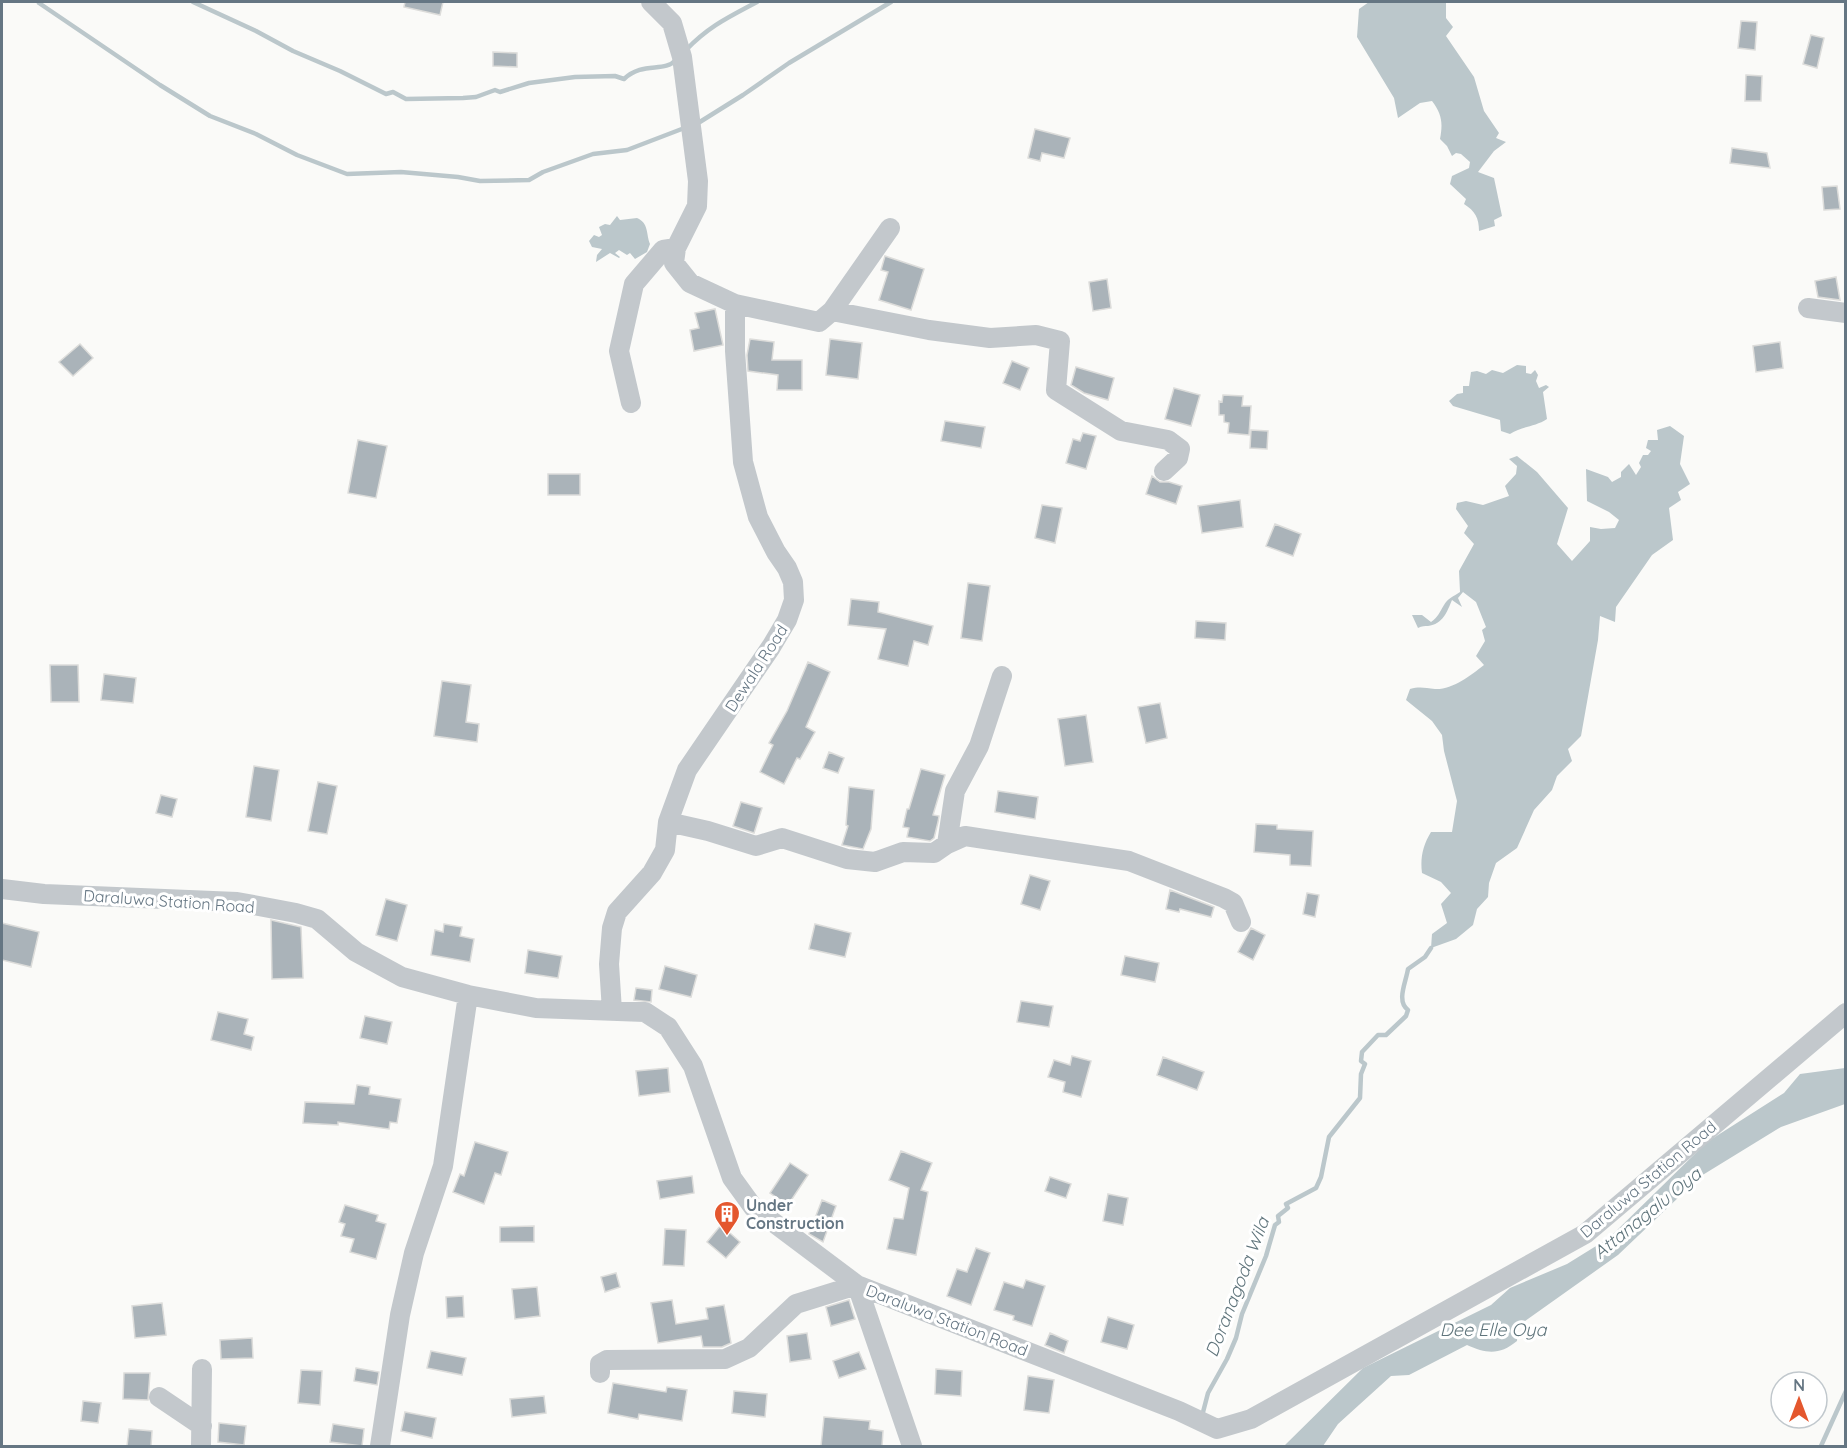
<svg xmlns="http://www.w3.org/2000/svg" width="1847" height="1448" viewBox="0 0 1847 1448" font-family="Quicksand,sans-serif">
<rect width="100%" height="100%" fill="#fafaf8"/>
<path fill="#bbc7cb" d="M1369,2h77v16l7,9 -7,9 28,41 10,34 15,22 -3,5 10,4 -12,9 -16,21 16,6 8,38 -8,4 1,6 -16,5c0,-13 -4,-20 -15,-27l2,-5 -16,-15 2,-8 17,-8 1,-6 -9,-8 -5,-1 -4,3 -5,-10 -7,-7c3,-16 2,-25 -8,-38l-12,2 -22,15 -4,-20 -37,-61 2,-28z
M617,216l3,4 17,-2c12,5 9,16 13,26l-3,8 -12,7 -5,-6 -3,2 -8,-5 -4,3 5,4 -1,1 -9,-5 -14,9 1,-7 5,-6 -10,-2 -3,-6 5,-6 5,2 3,-2 -3,-8 6,-3 5,1z
M1517,365l9,1v7l5,1 4,-4 3,5 -2,6 3,7 7,-3 3,2 -6,5 4,27c-12,8 -25,7 -37,15l-9,-3 -1,-11 -47,-14 -4,-5 8,-7 6,-1v-7h6l2,-14 6,-1 9,3 6,-4 11,3z
M1670,426l14,10 -4,28 10,20 -12,8 3,8 -12,8 4,32 -21,15 -36,52 -1,15 -15,-6 -2,24 -17,96 -13,13 4,12 -15,15 -5,14 -18,20 -17,38 -21,15 -7,20 -1,14 -11,12 -4,16 -17,14 -25,9 1,-14 15,-11 -6,-19 10,-11 -10,-11 -19,-9c-2,-15 1,-28 9,-41h21l5,-31 -13,-50 -2,-16 -10,-14 -26,-21 4,-11c10,-3 15,-1 25,0 17,1 35,-13 49,-24l-8,-9 9,-15 -3,-11 4,-3 -10,-25 -13,-10 -5,6 4,9 -10,-7c-5,12 -9,24 -24,26 -3,0 -6,0 -10,2l-6,-13h10l9,7c8,-6 8,-9 13,-17 3,-6 10,-9 16,-13l-1,-21 15,-27 -10,-11 4,-7 -12,-17 1,-6 9,-2 17,4 26,-9 -4,-10 11,-12 1,-8 -8,-7 8,-3 20,16 31,36 -11,36 15,17 18,-20v-14l11,2 14,-1 4,-8 -10,-8 -22,-11 -1,-32 22,8 4,5 9,-5v-5l8,-8 7,11 5,-8 -2,-4 4,-8h5l3,-4 -5,-3 2,-8h10l-1,-10z
M1845,1068v36l-64,23 -80,49 -83,79 -100,71 -1,15c-17,14 -30,13 -50,4l-58,30 -18,1 -53,48 -15,22h-39l79,-78 128,-63 19,-17 57,-24 42,-26 98,-96 77,-49 16,-19z"/>
<g fill="none" stroke-linecap="round" stroke-linejoin="round">
<path stroke="#bbc7cb" stroke-width="4.5" d="M193,2l63,29 37,20 47,20 46,23 7,-2 13,7 57,-1 13,-1 19,-7 5,2 29,-9 46,-6 40,-1 9,3c19,-18 40,-6 52,-19
M39,3l121,82 50,31 46,18 41,21 50,19 54,-2 57,5 22,4 49,-1 14,-8 50,-18 34,-4 60,-23
M686,50c23,-24 43,-33 71,-48
M695,125l48,-30 46,-32 102,-61
M1202,1416l6,-23 19,-34 9,-21 6,-24 24,-58 9,-31 4,-3 -1,-6 10,-8 -2,-4 30,-16 5,-11 8,-40 31,-39 1,-24 4,-10 -4,-3 1,-9 16,-17h8l20,-19 2,-6c-12,-9 -2,-28 0,-41l17,-12 6,-9
M1821,1446l25,-55"/>
</g>
<path fill="#aab3b9" stroke="#dcdcda" stroke-width="1.5" d="M405,2h38l-3,13 -36,-8z
M1741,21l16,1 -2,28 -17,-2z
M1811,35l13,3 -7,30 -14,-4z
M493,52l24,1v14l-24,-1z
M1746,75l16,1 -1,25h-16z
M1035,129l35,9 -6,20 -22,-5 -2,8 -12,-3z
M1732,148l35,5 3,15 -40,-5z
M1837,186l3,23 -16,1 -2,-23z
M885,256l39,13 -13,41 -32,-10 9,-28 -7,-2z
M1836,277l4,23 -22,-3 -3,-16z
M1107,279l4,29 -18,3 -4,-29z
M715,309l8,36 -29,6 -4,-21 9,-2 -4,-15z
M750,339l24,3 -2,18h30v30h-25l1,-15 -30,-4 -1,-16z
M830,339l32,4 -4,36 -32,-4z
M1780,342l3,26 -27,4 -3,-26z
M80,344l13,14 -20,18 -14,-14z
M1012,361l17,7 -9,22 -17,-7z
M1076,367l38,11 -6,22 -24,-7 -13,-8z
M1174,388l26,7 -9,31 -26,-7z
M1223,395l20,1 -1,10h9l-2,29 -21,-2 1,-10 -5,-1v-7h-5v-14l3,1z
M945,421l40,6 -4,21 -40,-7z
M1251,430l17,1 -1,18 -17,-1z
M1083,433l13,3 -10,33 -20,-6 7,-24 7,2z
M358,440l29,6 -11,52 -28,-5z
M548,474h32v21h-32z
M1152,476l8,6h9l13,4 -6,18 -30,-10z
M1240,500l3,27 -41,6 -4,-27z
M1042,505l20,3 -7,35 -20,-5z
M1275,524l26,10 -8,22 -27,-10z
M968,583l22,3 -8,55 -21,-3z
M851,599l28,3 -1,10 55,14 -5,19 -14,-4 -6,25 -30,-7 8,-30 -38,-4z
M1196,621l30,2 -1,17 -30,-2z
M808,662l22,10 -24,55 9,5 -15,27 -3,-1 -13,26 -24,-12 13,-27 -4,-2 18,-32z
M50,665h28l1,37h-28z
M104,674l32,4 -3,25 -32,-3z
M442,681l29,4 -5,37 13,2 -2,18 -43,-6z
M1160,703l7,35 -21,5 -8,-36z
M1086,715l7,47 -28,4 -7,-47z
M829,752l15,6 -6,15 -15,-5z
M254,766l25,4 -8,51 -25,-4z
M921,769l24,6 -12,40 6,1 -1,6 -4,16 -4,3 -23,-4 2,-9 -6,-1 4,-18h2z
M318,782l19,4 -10,48 -19,-3z
M849,787l25,3 -3,39 -8,20 -21,-4 6,-19 -2,-1z
M998,791l40,6 -3,22 -40,-7z
M161,795l16,4 -5,18 -16,-4z
M741,802l21,6 -8,25 -21,-7z
M1256,824l21,1v4l36,2 -2,35 -21,-1v-10l-36,-3z
M1030,875l20,6 -10,29 -19,-6z
M1170,890l44,17 -3,10 -31,-8 -1,3 -13,-3z
M1307,893l12,2 -4,22 -12,-3z
M386,899l21,6 -10,36 -21,-6z
M271,920l30,7 2,51 -31,1z
M2,923l37,9 -8,35 -29,-7z
M444,924l18,3 -2,9 14,3 -4,23 -39,-7 4,-25 8,2z
M815,924l36,9 -6,24 -36,-8z
M1251,928l14,7 -12,25 -15,-8z
M528,950l34,6 -4,22 -33,-5z
M1125,956l34,7 -4,19 -34,-7z
M665,966l32,9 -6,22 -32,-8z
M636,988l16,2 -1,12 -17,-2z
M1021,1001l32,5 -4,21 -32,-5z
M218,1012l30,7 -4,15 10,3 -3,13 -40,-10z
M365,1016l27,6 -5,22 -27,-6z
M1072,1056l19,5 -10,36 -18,-5 2,-10 -17,-5 6,-17 16,5z
M1163,1057l41,15 -7,18 -40,-15z
M668,1068l2,24 -31,4 -3,-25z
M357,1085l13,2 -1,7 32,5 -4,24 -7,-1 -1,7 -51,-7v3l-35,-2 2,-21 49,2z
M475,1142l33,10 -7,23 -6,-2 -11,31 -31,-12 7,-18 4,2z
M901,1151l31,12 -11,27 7,2 -12,63 -29,-6 7,-31 9,1 6,-31 -20,-8z
M790,1163l18,12 -20,30 -18,-12z
M692,1176l2,17 -34,6 -3,-18z
M1050,1177l21,7 -5,14 -21,-7z
M1108,1194l20,4 -5,27 -20,-4z
M822,1200l14,6 -13,36 -14,-8z
M345,1205l33,10 -2,6 10,3 -10,35 -26,-7 4,-13 -13,-3 4,-12 -6,-2z
M721,1225l19,17 -14,16 -19,-16z
M534,1226v16h-34v-15z
M665,1229l21,1 -2,36 -21,-1z
M976,1248l14,5 -19,52 -24,-9 10,-27 10,3z
M616,1273l4,14 -15,5 -4,-15z
M1026,1280l19,6 -13,40 -19,-6 1,-4 -20,-6 10,-28 19,6z
M537,1287l3,29 -25,3 -3,-30z
M463,1296l1,21 -17,1 -1,-21z
M672,1300l4,24 32,-5 -2,-11 18,-3 7,38 -9,4h-19l-2,-11 -43,7 -7,-40z
M849,1300l6,19 -24,7 -5,-19z
M162,1303l4,32 -31,3 -3,-32z
M1108,1317l26,8 -7,24 -26,-7z
M807,1333l4,26 -21,3 -3,-26z
M1050,1333l18,8 -4,12 -19,-8z
M252,1338l1,20 -32,1 -1,-19z
M431,1351l35,7 -4,17 -35,-7z
M859,1352l7,17 -27,9 -6,-17z
M356,1368l23,4 -2,13 -23,-4z
M936,1369l26,2 -1,25 -26,-2z
M301,1370l21,1 -2,34 -22,-2z
M124,1373h26l-2,27 -25,-1z
M1028,1376l26,4 -5,33 -25,-3z
M613,1383l53,9 1,-5 20,3 -5,31 -43,-7 -1,5 -30,-6z
M734,1391l33,3 -2,23 -33,-4z
M544,1396l2,17 -34,4 -2,-18z
M83,1401l18,2 -3,20 -17,-2z
M405,1412l31,6 -4,20 -31,-7z
M824,1417l46,4 -1,8 14,2 -1,15h-61z
M219,1423l27,3 -2,19 -26,-3z
M333,1424l31,5 -2,17 -32,-4z
M129,1429l23,2 -1,15h-24z"/>
<g fill="none" stroke-linecap="round" stroke-linejoin="round">
<path stroke="#c3c8cc" stroke-width="20" d="M651,2l21,21 10,34 16,124 -1,25 -21,42 -2,15 16,20 45,21 84,18 13,-11 58,-83
M1808,308l38,5
M832,311l97,19 61,8 46,-3 24,6 -4,49 65,41 47,9 12,9 -2,9 -14,13
M631,403l-12,-52 15,-67 29,-34 13,-2
M668,822l40,9 48,15 26,-8 65,21 28,3 28,-10 31,1 13,-9 18,-8 164,25 95,37 9,5 8,19
M947,844l8,-53 24,-45 23,-70
M2,889l42,5 193,8 59,11 21,6 39,33 46,25 66,18 68,13 109,4 23,15 25,39 39,112 21,29 104,78 322,126 38,18 34,-10 334,-185 261,-221
M612,1011l-3,-47 3,-36 5,-16 35,-39 13,-23 3,-28 19,-52 84,-123 16,-27 7,-20 -1,-18 -6,-14 -11,-16 -18,-35 -15,-55 -8,-111v-47
M600,1373v-9l7,-4 118,-1 24,-11 47,-44 61,-19 55,161
M159,1397l43,29
M201,1446l1,-77
M380,1446l20,-131 14,-62 29,-87 25,-171"/>
</g>
<defs>
<symbol id="building-pin" viewBox="-11 -11 22 30"><path d="M0 17L-7.5 6A9.5 9.5 0 1 1 7.5 6Z" fill="#e4572e" stroke="#fff"/><path d="M-4-6H4V6H1V3H-1V6H-4ZM-2.5-4.3h1.7v1.8h-1.7ZM.8-4.3h1.7v1.8H.8ZM-2.5-1h1.7V.8h-1.7ZM.8-1h1.7V.8H.8Z" fill="#fff"/></symbol>
</defs>
<g fill-rule="evenodd">
<use href="#building-pin" x="712" y="1199" width="30" height="40"/>
</g>
<g text-anchor="middle" dominant-baseline="central" stroke-width="6" stroke-linejoin="round" paint-order="stroke">
<g font-size="16" fill="#657683" stroke="#fff">
<text transform="translate(756 668) rotate(-57)">Dewala Road</text>
<text transform="translate(169 901) rotate(4)">Daraluwa Station Road</text>
<text transform="translate(1648 1179) rotate(-40)">Daraluwa Station Road</text>
<text transform="translate(947 1320) rotate(21)">Daraluwa Station Road</text>
</g>
<g font-size="16" font-weight="bold" fill="#657683" stroke="#fff" text-anchor="start">
<text x="746" y="1205">Under<tspan x="746" dy="18">Construction</tspan></text>
</g>
<g font-size="18" font-style="italic" fill="#60757c" stroke="#fff">
<text transform="translate(1647 1213) rotate(-39)">Attanagalu Oya</text>
<text transform="translate(1237 1287) rotate(-69)">Doranagoda Wila</text>
<text x="1493" y="1329">Dee Elle Oya</text>
</g>
</g>
<rect width="1847" height="1448" fill="none" stroke="#657683" stroke-width="6"/>
<g transform="translate(1799 1400)"><circle r="28" fill="#ffffff" stroke="#c1c8cd" stroke-width="1.5"/>
<path d="M0-4.5L10 22L0 15L-10 22Z" fill="#e4572e"/>
<text y="-9" font-size="16" font-weight="bold" text-anchor="middle" fill="#657683">N</text>
</g>
</svg>
